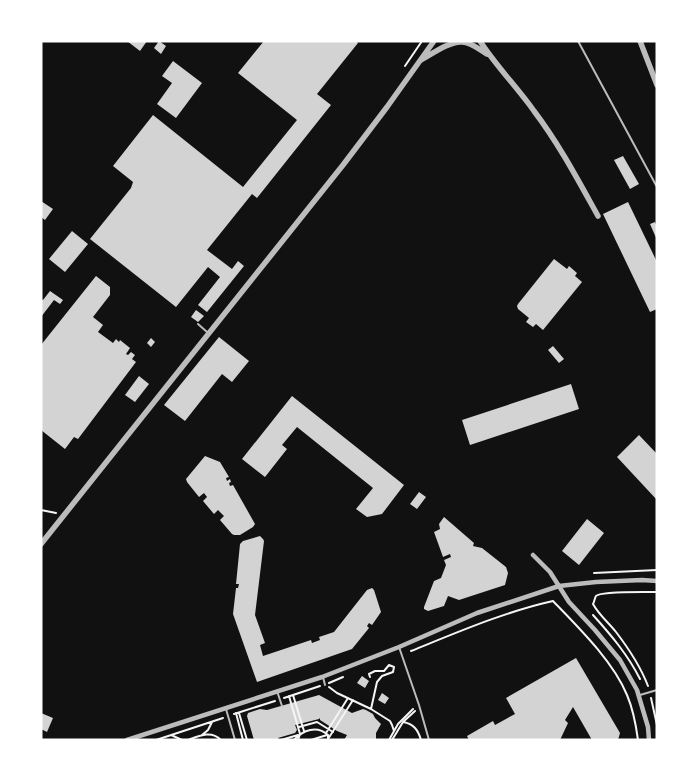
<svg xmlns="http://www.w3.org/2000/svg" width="698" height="781" viewBox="0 0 698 781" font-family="'Golos Text',sans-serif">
<rect width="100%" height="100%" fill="#111"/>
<path fill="#d3d3d3" d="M127,41h20l-7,10z
M159,41l7,5 -5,8 -7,-6z
M264,41h92l2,2 -41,51 14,11 -74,93 -5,-4 -45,56 25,19 6,-8 6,5 -37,46 -9,-7 22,-28 -12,-10 -32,40 -86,-68 41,-51 2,-6 -20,-16 40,-51 90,72 54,-67 -59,-47z
M173,61l29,22 -26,35 -19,-14 15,-21 -10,-7z
M623,156l16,28 -9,5 -16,-29z
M41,201l12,8 -8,11 -4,-3z
M628,202l29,60v47l-7,3 -47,-98z
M655,222l2,5v13l-7,-16z
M72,231l16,13 -23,28 -16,-13z
M554,259l13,10 2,-3 8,7 -2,3 7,6 -39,48 -7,-6 -3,3 -7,-5 3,-4 -11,-9 -1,-3 1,-2z
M96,276l14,11v8l-17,22 10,8 -5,7 15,11 3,-4 3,3 1,-2 10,8 -4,6 2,1 3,-3 4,3 -3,4 4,3 -58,77 -4,-2 -9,12 -24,-19v-85z
M50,291l13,9 -3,4 -6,-4 -13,17v-18l2,1z
M196,310l8,6 -6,6 -7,-5z
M219,337l30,24 -17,21 -10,-8 -37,47 -21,-16z
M151,338l4,4 -4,5 -4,-4z
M553,346l11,13 -5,4 -11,-13z
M139,376l10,8 -14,18 -10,-7z
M571,384l8,25 -109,36 -8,-25z
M292,396l112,89 -22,29 -15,3 -11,-8 17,-21 -76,-61 -15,18 5,4 -22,28 -23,-18z
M639,435l18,19v46l-40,-43z
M205,456l15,6 9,15 -3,1 1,3 3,-2 1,3 -2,1 1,3 3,-1 22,39 -2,3 -13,8h-6l-2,-1 -12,-14 4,-4 -6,-6 -4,4 -11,-13 4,-4 -3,-4 -5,4 -12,-15 -1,-3z
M419,492l7,5 -9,12 -7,-5z
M444,517l30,26 -1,3 9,2 24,19 2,6 -3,12 -46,15 -11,-4 -4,10 -16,5 -4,-2v-2l10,-26 7,-3 5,-13 -2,-5 7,-3 -1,-3 -7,3 -9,-25 6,-3 -1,-5z
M587,519l17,14 -25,32 -17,-14z
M260,536l3,3 1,2 -9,74 10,28 -5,2 3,11 48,-16 1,3 8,-3 -1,-3 15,-5 33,-42 5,-2 2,2 7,22 -9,13 -3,-2 -2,3 2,2 -17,21 -95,33 -24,-68 3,-26h2l1,-4h-3l4,-40 3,-3z
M576,658l44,75 -2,7h-26l-19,-33 -8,13 3,3 -8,17h-91l-2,-4 26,-15 2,4 20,-11 -9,-16z
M362,676l7,5 -4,7 -8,-5z
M382,693l7,5 -4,6 -7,-4z
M319,695l33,18 11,-4 3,1 7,4 2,4 6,6 -5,9v7h-32l3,-5 -10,-4 -17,-11v-2l-1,1 -24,6 2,5 -2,3 -17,5 1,2h-25l-7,-24 1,-3 12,-4 7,1z
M41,713l12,5 -6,14 -6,-3z"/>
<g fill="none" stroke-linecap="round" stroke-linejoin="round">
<path stroke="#f5f5f5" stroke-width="2" d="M405,66l17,-25
M41,510l15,3
M594,573l63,-3
M593,615c18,20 35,40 47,64
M411,651c47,-19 93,-39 142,-50 25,26 60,60 74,94 6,14 9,30 11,45
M370,677l-1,-3 6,-3h9l5,-6 5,2 -1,5 -11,4 -5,6 -6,27
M329,683l14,-6
M648,686c-8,-21 -19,-37 -32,-54 -8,-10 -17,-17 -23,-28 1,-1 2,-7 3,-8 4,-5 51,-4 61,-4
M329,687l8,6 34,16 19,12 2,4 2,6
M293,695l11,36
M289,696l11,38 -2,6
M284,698l36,-12
M651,698l6,27
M236,713l7,27
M239,713l8,27
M234,714l41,-13
M403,722c11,2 15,8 18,18
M299,727l18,-5 16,10
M326,733l22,-35
M171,735l11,5
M202,735l6,-5 4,-8
M328,739l25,-39
M156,740l67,-22
M188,740c11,-4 23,-10 33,0
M281,740l17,-5
M294,740c9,-10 23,-15 34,-5v4
M311,740l16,-5
M389,740l9,-16 15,-15
M392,740l11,-18 12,-11"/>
<path stroke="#bcbcbc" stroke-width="2" d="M578,41l79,146
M198,324l9,8
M399,647l20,58 10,35
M323,677l2,8
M277,691l5,15
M640,695l17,-5
M226,709l9,31"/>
<path stroke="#bcbcbc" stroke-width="4.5" d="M533,555l17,17 19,30 26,28 25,30 17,30 11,37 1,13
M127,740l195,-63 77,-30 78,-34 82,-27 37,-4 46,-2 15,1"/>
<path stroke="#bcbcbc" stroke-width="5.5" d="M480,41c16,25 37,46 54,70 25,33 44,69 64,105
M640,41l17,44
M421,60c11,-6 29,-19 41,-18 9,0 18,8 25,12
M41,544l302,-379 44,-58 47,-66"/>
</g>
<rect width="698" height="781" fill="none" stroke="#ffffff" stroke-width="85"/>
</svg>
